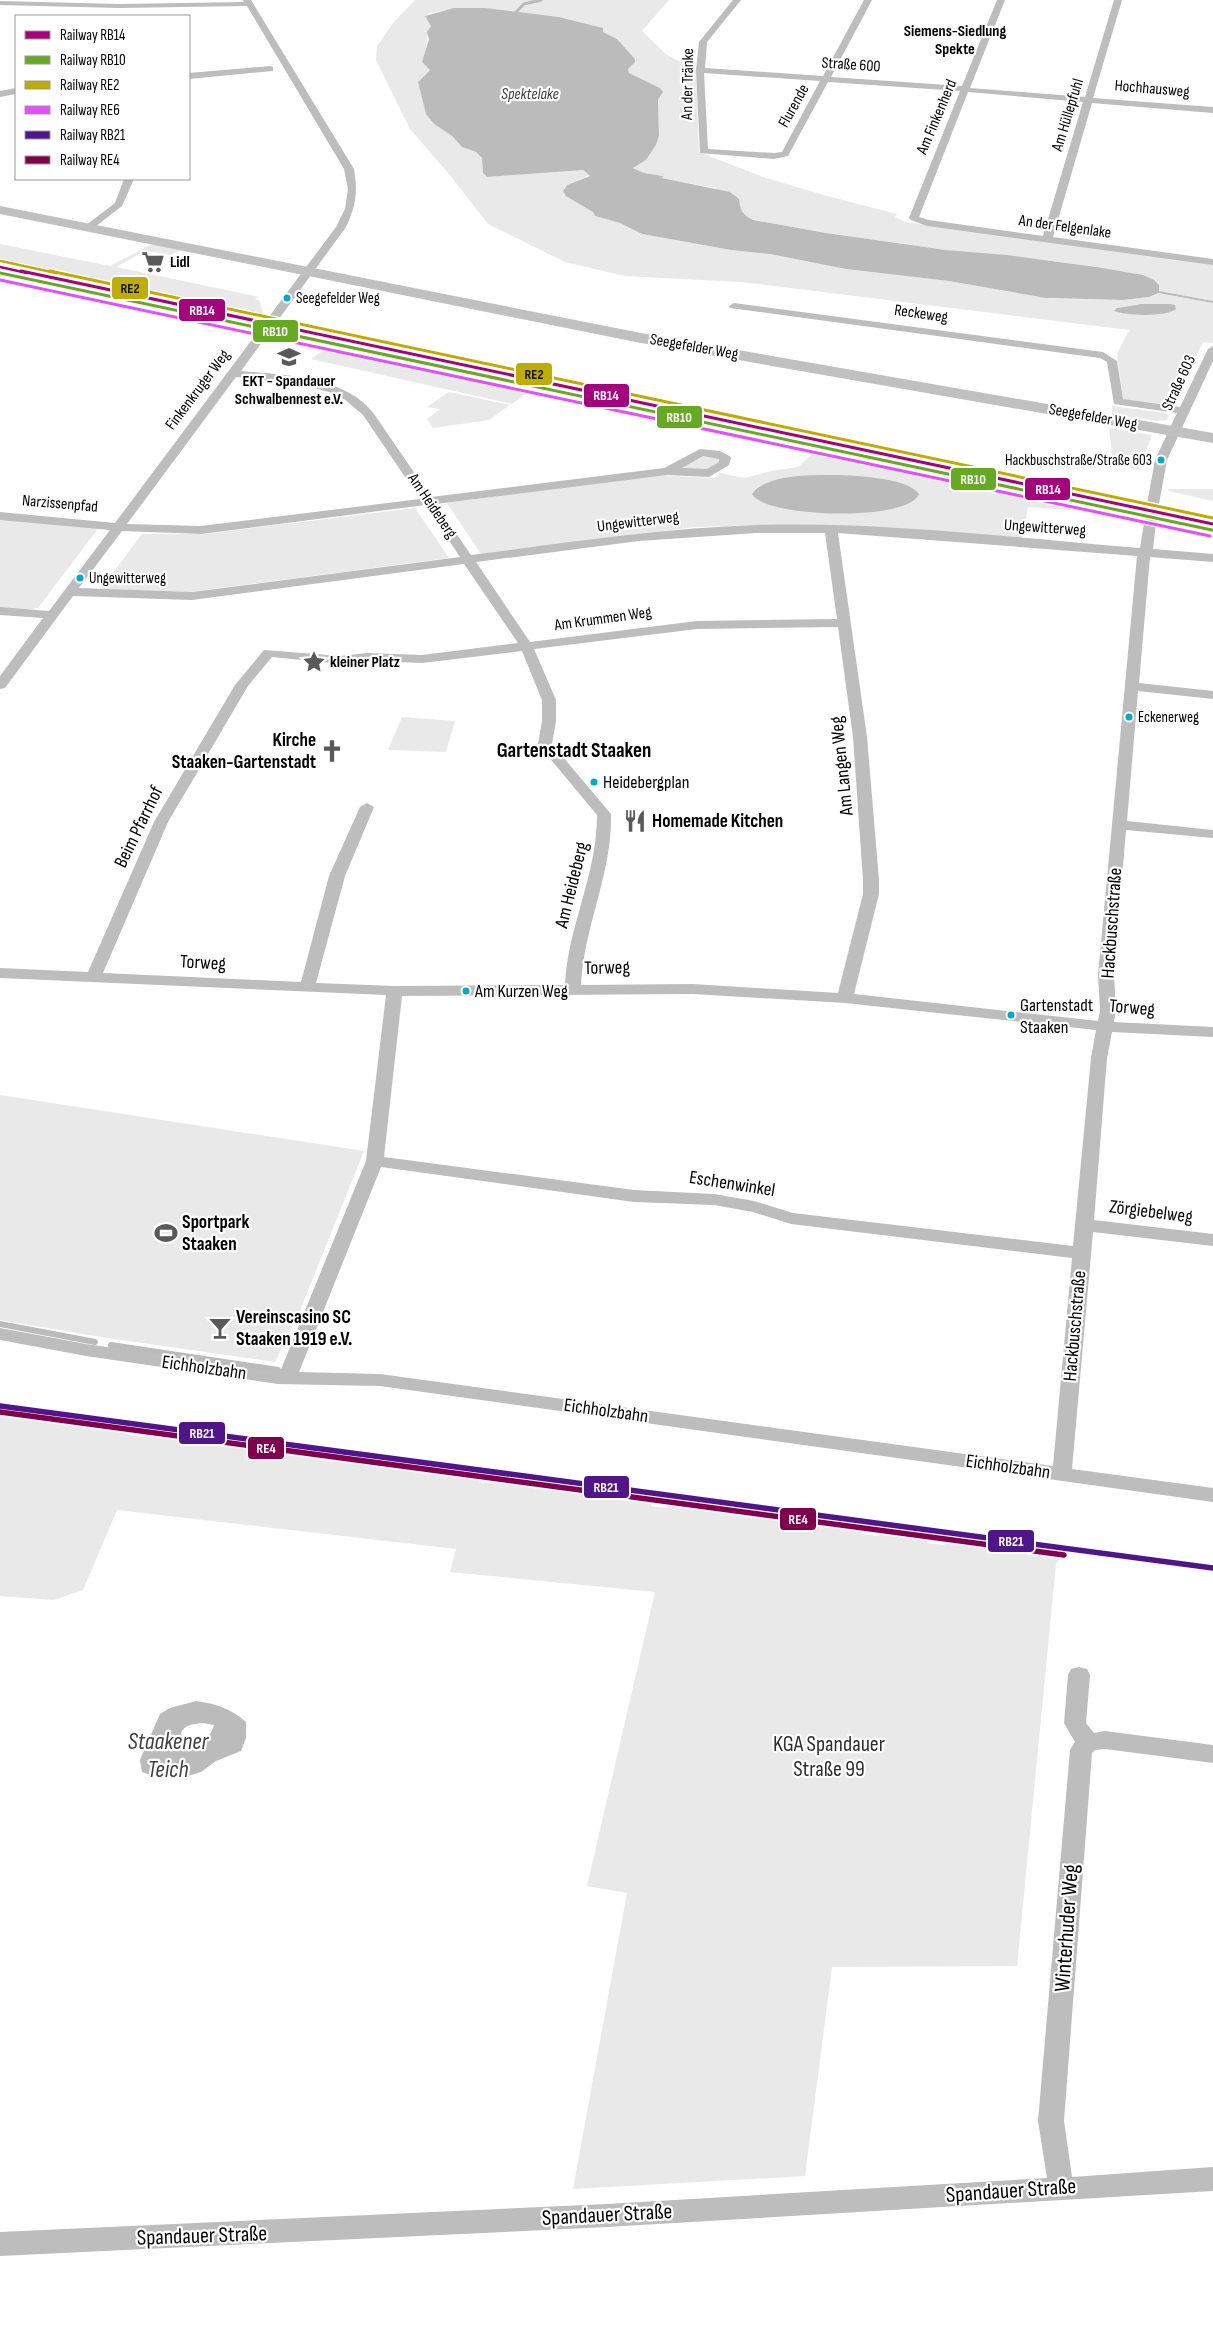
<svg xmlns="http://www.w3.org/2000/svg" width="1213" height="2342" viewBox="0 0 1213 2342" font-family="'Sofia Sans Condensed',sans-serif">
<rect width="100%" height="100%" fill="#fff"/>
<path fill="#e9e9e9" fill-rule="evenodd" d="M415,0h254l-27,31 25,24 29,15 3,82 64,25 64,19 70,18 -2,3 10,5 308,42v37l-55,-10 -1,-9 -21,-8 -74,-12 -116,-12 -120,-17 -73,-13 -8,-5 -7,-10 -23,-17 -54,-10 2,-2 -19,-3 -11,-5 13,-8 10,-15 3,-9 -1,-36 4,-5 -2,-7 -31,-15 -1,-4 7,-7v-3l-18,-20 -15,-7 1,-4 -38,-10 -74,-9 -31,-1 -31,5 -4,3 6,10c-5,7 -4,26 -9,36l8,7 -12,13 8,32 8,10 18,12 10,11 14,5 6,6 1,15 4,4 96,-7 7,5 -23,10 -3,2v6l29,19 2,4 25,7 22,11 89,16 39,4 76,15 103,12 104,18 70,1 26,-3 8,-4 56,10v40l-10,-1 -31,64 -49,-6 -6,-46 12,-24 -388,-48 -116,-6 -60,-14 -77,-38 -39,-50 -39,-45 -34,-69 1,-14 17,-24zM1138,304h32l6,2 -3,5 -28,3 -25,-1 -3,-5z
M0,244l110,22 42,-22 29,6 -11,5 -25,-4 -29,16 143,30 -4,2 4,1 6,18 -265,-55z
M327,348l204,42 -19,14 -201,-45z
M449,392l61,13 -21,15 -56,8 -6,-9 13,-10 -13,-2z
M1112,406l54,7 3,2 -2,5 -11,1 -44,-7z
M1109,428l43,7 -13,33 3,2 -29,-6z
M794,447l82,19h19l237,51 -1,5 -46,-11 -57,-4 -6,33 -265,-15 -62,2 -214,27 -34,-51 206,-28 62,3 5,-5 24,5 32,-8 22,-3 13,-12z
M697,455h19l6,6 -9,8h-27l-3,-4z
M1169,489h44v12l-45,-10z
M415,508l34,50 -259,34 -89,-3 41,-55h61z
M0,518l93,8 4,4 -59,78 -9,2 -29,-2z
M402,717l53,4 -9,31 -58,-2z
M0,1095l364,56 -63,157 -26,54 -168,-24 -107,-18z
M0,1415l130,17 -1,3 15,2 2,-3 172,23 -1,3 16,2 1,-3 146,20 -1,3 16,2 1,-2 155,20v4l16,2 1,-3 132,17v3l16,2 1,-2 45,6v3l17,2v-3l48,7v3l17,2 1,-3 115,16 -4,6 -39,402 -185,1 -27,209 -232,13 54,-296 -40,-7 68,-294 -205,-20 6,-23 -339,-39 -34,80 -29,10 -54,-4z"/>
<path fill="#bbb" fill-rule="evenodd" d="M454,8h31l74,9 44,11v4l14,7 18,20v3l-7,7 1,4 31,15 3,4 -5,8 1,36 -3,9 -10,15 -13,8 11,5 19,3 -1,2 68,14 9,7c1,10 3,16 14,21l73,13 120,17 60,5 90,12 47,8 11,5 5,5v6l54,10v2l-55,-10 -9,4 -26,3 -77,-2 -97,-17 -103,-12 -76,-15 -39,-4 -89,-16 -22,-11 -25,-7 -2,-4 -27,-16 -3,-5 4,-6 23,-9 -7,-6 -96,7 -4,-4 -1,-15 -6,-6 -14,-5 -10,-11 -18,-12 -8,-10 -8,-32 12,-12 -8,-8 7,-23 -2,-7 4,-6 -6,-10z
M1141,304h29l5,1 1,4c-10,8 -49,7 -62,2l3,-3z
M830,475c19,0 78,2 89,19 -10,28 -155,24 -167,0 13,-19 57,-19 78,-19z
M196,1701c20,3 34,7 50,21v16l-5,13 -25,10 -15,11 -20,6 -24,-1 -15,-5 -2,-12 20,-46 10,-6zM203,1723l11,2c-2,8 -6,13 -13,17l-18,-3 -2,-6c4,-9 13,-9 22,-10z"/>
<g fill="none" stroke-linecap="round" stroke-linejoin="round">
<path stroke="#bbb" stroke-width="3" d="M516,12l8,-8 17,-4"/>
<path stroke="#bbb" stroke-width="6" d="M0,1324l95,18
M111,1345l167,25"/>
<path stroke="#d9d9d9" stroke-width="11" stroke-dasharray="11 5.5" stroke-linecap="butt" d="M1150,523l3,-19"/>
<path fill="#bdbdbd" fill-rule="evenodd" d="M243,0h8l103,169c4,24 2,36 -8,58l-105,144c44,4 104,5 133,43l57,83 233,-29 36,-19 20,2 11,6 -2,8 -20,12 -42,-2 -231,29 35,51c95,-12 190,-27 285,-30 128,-4 257,13 384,23l4,-25 6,-4 6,4 -3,26 60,5v8l-63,-5 -11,126 74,8v8l-75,-8 -11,130 86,9v8l-87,-8 -12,145 2,36 -2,11 99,5v10l-101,-5 -5,26 -13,162 119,14v12l-120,-14 -21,237 141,19v14l-833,-116 -102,-2 -192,-28 -86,-16v-12l86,16 194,28 86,-211 20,-166 -386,-17v-10l88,4 66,-150 81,-137 29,-35 77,6 26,-3 55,2 96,-12 -54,-79 -272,36 -119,-4 -68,92 -5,1v-13l43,-58 -43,-3v-8l49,4 61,-81 -110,-10v-8l115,11 221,-296 9,-18 3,-20 -4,-20 -97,-163 -128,2 -119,-3v-4l119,3 125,-2zM236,377l64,7 29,8 15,7 19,16 57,84 -219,27 -74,-2zM703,456l16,3v3l-12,7 -25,-1zM425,505l35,52 -268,35 -113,-4 43,-57 79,3zM756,533h69l12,86 -140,2 -167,21 -54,-80 163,-21zM838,533l299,23 -39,419 2,36 -2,10 -244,-27 25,-100v-14l-12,-143zM838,627l15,110 10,143v14l-25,99 -145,-9 -112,1c3,-60 31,-109 30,-171l-59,-70 4,-23v-21l-22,-51 163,-20zM522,651l20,49v21l-4,23 59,71c0,61 -29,110 -32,170l-170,1 -79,-3 29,-107 29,-69 -7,-4 -7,4 -31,69 -28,106 -198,-9 65,-151 80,-136 24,-29 69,7 26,-3 55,2zM693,994l152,9 251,27 -5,28 -18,188 -280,-33 -39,-12 -40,-7 -80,-4 -250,-33 18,-161zM381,1167l253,35 80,3 39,7 38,12 281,34 -19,208 -673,-92 -81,-2z
M733,0h8l-34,42 -2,26 118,8 41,-76h8l-41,77 131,9 35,-86h8l-35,88 115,9 29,-97h8l-29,98 120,9v6l-121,-10 -39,134 160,22v6l-286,-39 -16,-6 -2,-2 51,-127 -132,-9 -40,74 -14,3 -74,-6 -4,-83 3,-28zM704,73l116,8 -38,71 -8,1 -66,-4zM968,92l115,10 -40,134 -114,-16 -10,-3z
M270,66l3,1v4l-84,8v-6z
M16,88v6l-16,3v-6z
M124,179h10l-12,27 -31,24h-6v-4l30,-23z
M734,303l369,49 14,9 6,38 57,8 28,-58 5,-3v15l-46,99 -8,44 -6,4 -6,-4 8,-44 22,-47 -63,-9 -7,-42 -7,-4 -370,-50 -1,-2z
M1079,1667l8,2 3,6 -4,48 8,10 11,-2 108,14v18l-108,-14 -10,1 -3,3 -28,368 8,56 141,-10v24l-606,36 -607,29v-24l607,-28 440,-26 -9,-57 32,-371 5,-8 -11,-19 4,-48 3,-6z"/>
<path fill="#c0c0c0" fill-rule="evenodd" d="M0,206l641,127 572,100v10l-572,-100 -641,-129z"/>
<defs>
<path id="rail-1-far1" d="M0,267l27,6"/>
<path id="rail-1" d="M21,271l1192,253"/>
<path id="rail-2" d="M0,273l1212,257"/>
<path id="rail-3-far1" d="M1,261l55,12"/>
<path id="rail-3" d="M50,271l1163,247"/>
<path id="rail-4" d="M0,280l1210,256"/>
<path id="rail-5" d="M0,1406l1213,162"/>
<path id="rail-6" d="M0,1412l1064,143"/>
</defs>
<use href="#rail-1-far1" stroke="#fff" stroke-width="4.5"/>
<use href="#rail-1" stroke="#fff" stroke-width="5.5"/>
<use href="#rail-2" stroke="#fff" stroke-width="5.5"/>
<use href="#rail-3-far1" stroke="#fff" stroke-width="4.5"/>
<use href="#rail-3" stroke="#fff" stroke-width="5.5"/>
<use href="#rail-4" stroke="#fff" stroke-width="5.5"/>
<use href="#rail-5" stroke="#fff" stroke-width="9"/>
<use href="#rail-6" stroke="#fff" stroke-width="9"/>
<use href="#rail-1-far1" stroke="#a5027d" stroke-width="2.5"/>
<use href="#rail-1" stroke="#a5027d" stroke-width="3"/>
<use href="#rail-2" stroke="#6a2" stroke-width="3"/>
<use href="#rail-3-far1" stroke="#bfac00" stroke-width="2.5"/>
<use href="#rail-3" stroke="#bfac00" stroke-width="3"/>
<use href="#rail-4" stroke="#e64dff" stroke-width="3"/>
<use href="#rail-5" stroke="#501689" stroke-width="5.5"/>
<use href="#rail-6" stroke="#80004d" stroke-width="5.5"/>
</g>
<defs>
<symbol id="supermarket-bare" viewBox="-9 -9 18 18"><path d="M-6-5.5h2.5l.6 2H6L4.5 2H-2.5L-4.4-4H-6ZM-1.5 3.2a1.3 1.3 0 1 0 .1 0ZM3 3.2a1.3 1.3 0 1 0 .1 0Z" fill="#595959" stroke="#fff" stroke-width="2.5" paint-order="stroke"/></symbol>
<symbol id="school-bare" viewBox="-9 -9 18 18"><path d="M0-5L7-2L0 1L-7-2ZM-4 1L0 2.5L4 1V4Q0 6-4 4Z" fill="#595959" stroke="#fff" stroke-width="2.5" paint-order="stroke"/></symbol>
<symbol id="sight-bare" viewBox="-9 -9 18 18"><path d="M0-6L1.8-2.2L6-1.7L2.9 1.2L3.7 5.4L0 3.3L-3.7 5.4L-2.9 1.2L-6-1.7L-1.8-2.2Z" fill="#595959" stroke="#fff" stroke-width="2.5" paint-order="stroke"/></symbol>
<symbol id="church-bare" viewBox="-9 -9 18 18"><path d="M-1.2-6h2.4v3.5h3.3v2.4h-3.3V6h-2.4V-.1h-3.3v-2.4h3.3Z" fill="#595959" stroke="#fff" stroke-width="2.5" paint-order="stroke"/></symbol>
<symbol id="restaurant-bare" viewBox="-9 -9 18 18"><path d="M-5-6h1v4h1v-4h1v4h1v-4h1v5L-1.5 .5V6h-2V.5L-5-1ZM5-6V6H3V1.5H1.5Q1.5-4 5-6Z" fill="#595959" stroke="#fff" stroke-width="2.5" paint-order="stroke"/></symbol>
<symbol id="stadium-bare" viewBox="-9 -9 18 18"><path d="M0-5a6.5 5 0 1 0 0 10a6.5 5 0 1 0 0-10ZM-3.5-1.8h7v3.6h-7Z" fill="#595959" stroke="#fff" stroke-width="2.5" paint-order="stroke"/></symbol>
<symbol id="bar-bare" viewBox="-9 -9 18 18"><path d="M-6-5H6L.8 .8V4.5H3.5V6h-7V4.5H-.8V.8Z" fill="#595959" stroke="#fff" stroke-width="2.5" paint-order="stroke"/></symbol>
</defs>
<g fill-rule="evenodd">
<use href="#supermarket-bare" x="137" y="246" width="32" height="32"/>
<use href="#school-bare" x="273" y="341" width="32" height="32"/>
<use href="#sight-bare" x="298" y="646" width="32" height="32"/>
<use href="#church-bare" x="316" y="735" width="32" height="32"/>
<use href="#restaurant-bare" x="619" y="805" width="32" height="32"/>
<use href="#stadium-bare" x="150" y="1217" width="32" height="32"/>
<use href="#bar-bare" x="204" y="1312" width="32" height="32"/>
</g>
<g fill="#00a9ce" stroke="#fff" stroke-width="2">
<circle cx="287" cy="298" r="4.5"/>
<circle cx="1161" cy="460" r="4.5"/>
<circle cx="80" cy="578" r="4.5"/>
<circle cx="1129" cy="717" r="4.5"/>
<circle cx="594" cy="782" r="4.5"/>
<circle cx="466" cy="991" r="4.5"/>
<circle cx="1011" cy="1015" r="4.5"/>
</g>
<g text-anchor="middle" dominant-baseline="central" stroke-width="4.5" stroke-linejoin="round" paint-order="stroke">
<g font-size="15" fill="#000" stroke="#fff" text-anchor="start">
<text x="296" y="298">Seegefelder Weg</text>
<text x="1152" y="460" text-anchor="end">Hackbuschstraße/Straße 603</text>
<text x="89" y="578">Ungewitterweg</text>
<text x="1138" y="717">Eckenerweg</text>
</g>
<g font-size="16" font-weight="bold" fill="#000" stroke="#fff">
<text x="955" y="31">Siemens-Siedlung<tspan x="955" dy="18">Spekte</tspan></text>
</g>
<g font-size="16" fill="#000" stroke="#fff">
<text transform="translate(851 65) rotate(4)">Straße 600</text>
<text transform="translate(688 84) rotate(-89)">An der Tränke</text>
<text transform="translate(1152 89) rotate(5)">Hochhausweg</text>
<text transform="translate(794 106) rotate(-61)">Flurende</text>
<text transform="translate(1068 115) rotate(-73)">Am Hüllepfuhl</text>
<text transform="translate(937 117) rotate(-67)">Am Finkenherd</text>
<text transform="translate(1065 227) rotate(8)">An der Felgenlake</text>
<text transform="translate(921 314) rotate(8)">Reckeweg</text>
<text transform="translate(694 347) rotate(10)">Seegefelder Weg</text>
<text transform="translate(1179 383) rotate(-65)">Straße 603</text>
<text transform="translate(198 390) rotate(-53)">Finkenkruger Weg</text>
<text transform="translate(1093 417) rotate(10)">Seegefelder Weg</text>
<text transform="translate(60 504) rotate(5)">Narzissenpfad</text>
<text transform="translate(432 506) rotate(56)">Am Heideberg</text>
<text transform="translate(638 522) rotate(-7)">Ungewitterweg</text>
<text transform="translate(1045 528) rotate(4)">Ungewitterweg</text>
<text transform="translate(603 619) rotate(-8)">Am Krummen Weg</text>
</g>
<g font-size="16" font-style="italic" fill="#3f3f3f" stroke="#fff">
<text x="530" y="94">Spektelake</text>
</g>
<g font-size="16" font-weight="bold" fill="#000" stroke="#fff" text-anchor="start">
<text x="170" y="262">Lidl</text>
<text x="289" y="381" text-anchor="middle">EKT - Spandauer<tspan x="289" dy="18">Schwalbennest e.V.</tspan></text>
<text x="330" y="662">kleiner Platz</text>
</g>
<g font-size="18" fill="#000" stroke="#fff" text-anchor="start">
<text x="603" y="782">Heidebergplan</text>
<text x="475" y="991">Am Kurzen Weg</text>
<text x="1020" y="1005">Gartenstadt<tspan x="1020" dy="22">Staaken</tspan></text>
</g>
<g font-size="19" font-weight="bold" fill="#000" stroke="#fff" text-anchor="start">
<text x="316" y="740" text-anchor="end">Kirche<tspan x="316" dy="22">Staaken-Gartenstadt</tspan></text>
<text x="652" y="821">Homemade Kitchen</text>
<text x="182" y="1222">Sportpark<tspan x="182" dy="22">Staaken</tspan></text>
<text x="236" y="1317">Vereinscasino SC<tspan x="236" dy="22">Staaken 1919 e.V.</tspan></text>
</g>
<g font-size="19" fill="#000" stroke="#fff">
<text transform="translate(842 766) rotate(-96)">Am Langen Weg</text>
<text transform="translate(139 827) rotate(-64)">Beim Pfarrhof</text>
<text transform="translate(572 885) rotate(-76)">Am Heideberg</text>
<text transform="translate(1112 923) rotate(-86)">Hackbuschstraße</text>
<text transform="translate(203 963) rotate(3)">Torweg</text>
<text transform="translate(607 968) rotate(-1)">Torweg</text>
<text transform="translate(1132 1008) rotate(5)">Torweg</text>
<text transform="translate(732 1184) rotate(9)">Eschenwinkel</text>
<text transform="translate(1151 1212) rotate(7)">Zörgiebelweg</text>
<text transform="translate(1075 1326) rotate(-85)">Hackbuschstraße</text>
<text transform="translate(204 1368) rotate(8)">Eichholzbahn</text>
<text transform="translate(606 1411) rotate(8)">Eichholzbahn</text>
<text transform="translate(1008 1467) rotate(8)">Eichholzbahn</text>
</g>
<g font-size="21" font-weight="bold" fill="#000" stroke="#fff">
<text x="574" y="750">Gartenstadt Staaken</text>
</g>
<g font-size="22" fill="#2e2e2e" stroke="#fff">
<text x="829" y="1744">KGA Spandauer<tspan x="829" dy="25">Straße 99</tspan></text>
</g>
<g font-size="22" fill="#000" stroke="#fff">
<text transform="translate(1067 1928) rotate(-86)">Winterhuder Weg</text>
<text transform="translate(1011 2191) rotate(-4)">Spandauer Straße</text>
<text transform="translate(607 2215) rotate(-3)">Spandauer Straße</text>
<text transform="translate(202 2236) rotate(-2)">Spandauer Straße</text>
</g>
<g font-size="24" font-style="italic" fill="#3f3f3f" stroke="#fff">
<text x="168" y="1741">Staakener<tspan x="168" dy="28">Teich</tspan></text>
</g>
</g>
<g stroke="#fff" stroke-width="2">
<rect x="111" y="276" width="38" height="24" rx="5" fill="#bfac00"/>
<rect x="178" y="298" width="48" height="24" rx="5" fill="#a5027d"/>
<rect x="252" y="319" width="47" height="24" rx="5" fill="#6a2"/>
<rect x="515" y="362" width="38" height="24" rx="5" fill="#bfac00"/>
<rect x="583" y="383" width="47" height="25" rx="5" fill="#a5027d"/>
<rect x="656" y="405" width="47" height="24" rx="5" fill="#6a2"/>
<rect x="950" y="467" width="47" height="24" rx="5" fill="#6a2"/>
<rect x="1024" y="477" width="47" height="24" rx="5" fill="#a5027d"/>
<rect x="178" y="1421" width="48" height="24" rx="5" fill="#501689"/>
<rect x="247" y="1436" width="38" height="24" rx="5" fill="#80004d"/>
<rect x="583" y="1475" width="47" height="24" rx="5" fill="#501689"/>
<rect x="779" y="1507" width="38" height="24" rx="5" fill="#80004d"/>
<rect x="987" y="1529" width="48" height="24" rx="5" fill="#501689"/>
</g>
<g font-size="14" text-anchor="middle" font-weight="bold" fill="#fff">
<text x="202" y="315">RB14</text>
<text x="275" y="336">RB10</text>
<text x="606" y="400">RB14</text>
<text x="679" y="422">RB10</text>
<text x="973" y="484">RB10</text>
<text x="1048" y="494">RB14</text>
<text x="202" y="1438">RB21</text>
<text x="266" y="1453">RE4</text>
<text x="606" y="1492">RB21</text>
<text x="798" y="1524">RE4</text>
<text x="1011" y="1546">RB21</text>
</g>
<g font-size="14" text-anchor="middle" font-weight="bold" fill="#111">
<text x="130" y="293">RE2</text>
<text x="534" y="379">RE2</text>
</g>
<rect x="15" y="15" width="175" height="165" fill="#ffffff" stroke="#999999"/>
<rect x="25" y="31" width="25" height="8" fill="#a5027d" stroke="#999999"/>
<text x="60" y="40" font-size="15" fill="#000000">Railway RB14</text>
<rect x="25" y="56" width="25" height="8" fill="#66aa22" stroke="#999999"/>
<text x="60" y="65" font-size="15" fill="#000000">Railway RB10</text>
<rect x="25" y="81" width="25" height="8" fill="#bfac00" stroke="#999999"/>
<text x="60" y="90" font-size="15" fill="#000000">Railway RE2</text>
<rect x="25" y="106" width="25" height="8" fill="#e64dff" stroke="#999999"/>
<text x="60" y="115" font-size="15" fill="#000000">Railway RE6</text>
<rect x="25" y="131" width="25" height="8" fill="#501689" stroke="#999999"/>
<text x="60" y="140" font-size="15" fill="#000000">Railway RB21</text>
<rect x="25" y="156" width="25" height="8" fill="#80004d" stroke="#999999"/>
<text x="60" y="165" font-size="15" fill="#000000">Railway RE4</text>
</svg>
